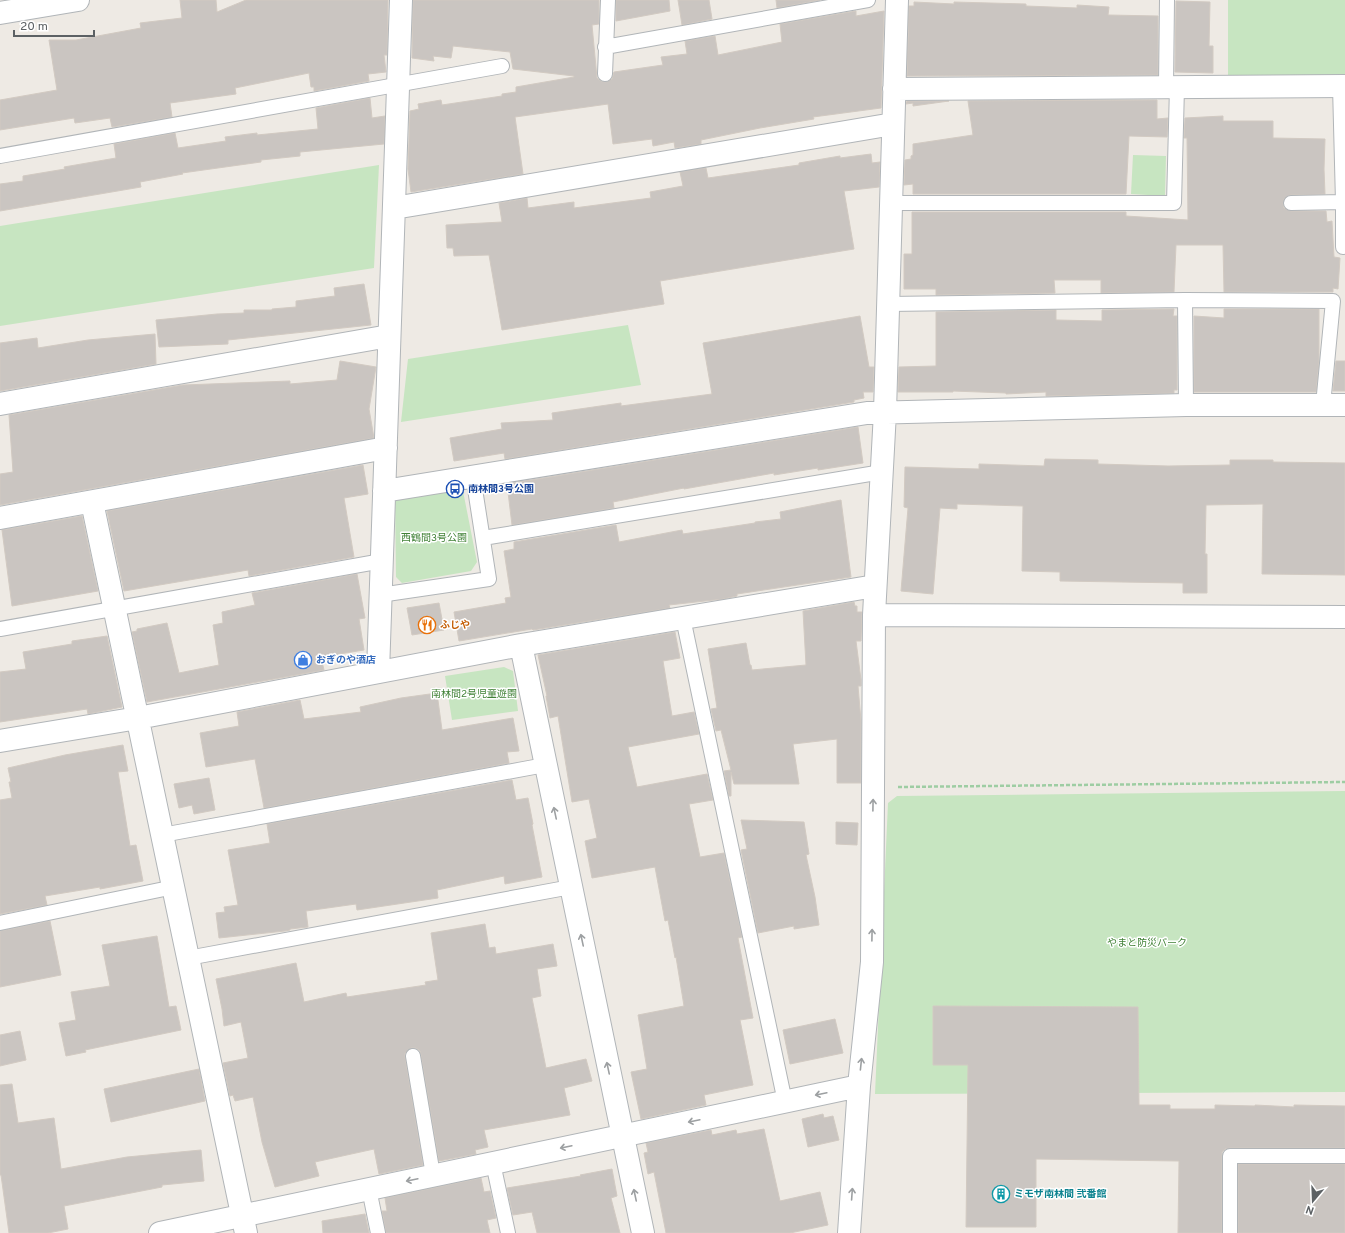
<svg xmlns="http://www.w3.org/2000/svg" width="1345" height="1233" viewBox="0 0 1345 1233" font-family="Overpass,'Noto Sans JP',sans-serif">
<rect width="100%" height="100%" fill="#eeeae4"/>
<path fill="#c7e5c1" d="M1228,0h117v77l-117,1z
M1133,155l33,1 -1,40 -34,-2z
M379,165l-5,103 -374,58v-100z
M628,325l13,60 -240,37 7,-63z
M463,491l14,71 -6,9 -69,12 -6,-6 -1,-81z
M504,667l9,4 5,40 -66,9 -7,-44z
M1345,791v301l-470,2 13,-291 9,-7z"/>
<path fill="#cac5c1" stroke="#d2cac2" d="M180,0h36l1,12 29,-12h142l-1,55h-3l2,17 -18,2 1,7 -55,10v-4h-3l-2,-14 -74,15 1,6 -66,9 2,14 -60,10 -2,-9 -35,5 -1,-5 -74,12v-30l57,-10 -8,-50h27l65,-12 -1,-5 42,-5z
M413,0h186v24l-7,1 5,53 4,3 4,1 7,-3 2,-7 49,-7 -2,-8 26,-3 -2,-13 30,-5 3,19 64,-13 -2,-18 76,-13v5l28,-5 -3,97 -68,9 1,2 -54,9 -59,12v4l-26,4 -1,-6 -21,4 -1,-7 -39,5 -5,-40 -93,13 8,57 -112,18 -3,-23 2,-58 9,-2 -1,-5 23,-4 1,5 60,-9v-2l14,-2v-5l58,-10v-1l-61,-7 -3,-17 -57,-6 -2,12 -18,-2 1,5 -22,-3z
M616,0h53l1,11 -54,10z
M678,0h31l3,19 -30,6z
M776,0h44l-43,8z
M1176,1l34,1 -1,44h4v27l-38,-1z
M914,2l40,2v-2l72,2v2l51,2v-3l32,2 -1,8 50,1v59l-251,1 2,-70h5z
M370,98l2,20 13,-2 -1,28 -84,8v4l-39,4v2l-79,11 1,1 -43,8 1,5 -141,24v-27l23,-3v-5l42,-7 -1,-2 52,-9 -2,-14 61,-11 3,15 48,-7 -1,-4 32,-4v2l61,-6 -2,-21z
M1157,100v19l11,-1 -1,19 -38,-1 -3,58h-213v-10l-9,1 1,-25 6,-1v-3l2,-1v-11l60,-9 -5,-34z
M907,101h42l-36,5v-3l-7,1z
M1223,116v5h50v17l52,1 -1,30 1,25 -35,1 -6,4 -1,5 1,4 7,3h35l1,11 5,-1 2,36 6,1 -2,31 -5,-1v4h-109l-1,-47h-47l-2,47 -73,1v-13h-47l1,13 -119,2v-6h-32v-35h8v-42h214v4l62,4 -1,-82h-3l1,-20z
M871,154l1,9 8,-1 -1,25 -35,4 10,58 -194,32 4,23 -162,26 -13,-75 -35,1 -1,-8h-6l-1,-23 56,-3 -3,-19 28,-5 1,10 46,-6v6l77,-10 -1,-6 33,-6 -3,-14 26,-4 2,10 91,-13v-2l41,-7v2z
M364,284l7,41 -143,15v4l-69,3 -3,-27 61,-6 27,-1v-3h28v-1l24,-2v-6l39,-5 -1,-8z
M1174,309l-1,7h4v74h-3v3l-128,3v-4l-40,2v-1l-53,-2v1h-55l1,-25 37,-1v-54l120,-2v10l46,1v-11z
M1224,309h95v53l-3,30h-122v-76l30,2z
M860,316l9,51h5l-1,25h-10l1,6 -10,2v2l-349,57 -1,-6 -50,8 -4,-23 52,-9 -1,-6 52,-3 -1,-7 69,-10v3l91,-12 -9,-51z
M155,334l1,30 -156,27v-48l37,-5 1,10 50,-8z
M340,361l36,6 -7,42 5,29 -374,67v-31l13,-2 -4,-57 174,-30 107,-4v3l47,-4z
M1336,361h9v30h-12z
M858,427l5,36 -45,7v-2l-44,7v-2l-90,16v-1l-71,14 1,6 -102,17 -5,-41z
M1045,459l53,1v4l70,2 62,-1v-5h43v2l72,1v112l-83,-1 1,-70 -57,1 -1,49h2v39h-24v-10l-123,-2v-9l-38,-1 1,-65 -66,-2v5l-17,-1 -7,86 -32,-3 7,-83 -4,-1 1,-40 74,2v-5l65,2z
M363,465l5,29 -24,4 10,59 -105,19 -1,-6 -124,21 -17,-80z
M841,500l10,77 -114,17v2l-14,3 -54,6 1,3 -137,22 -1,-1 -73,12 -5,-29 52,-9 -1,-5 6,-1 -7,-46 10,-2v-7l102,-17 3,17 63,-12 1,4 72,-11v-1l26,-3 -1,-7z
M82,516l16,75 -86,15 -10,-76z
M357,574l8,44 -6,1 5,31 -43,7 3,13 -177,32 -15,-70 5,-1v-2l30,-6 12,50 40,-8 -6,-40 10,-2 -1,-11 33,-7 -3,-12z
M854,602l1,4h2v6h5l-1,29h-5l5,39v6h-3l3,35v62h-24v-44l-44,5 6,40h-65l-3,-12v24h-2l-5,-25 7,-1 -10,-40 -5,1 -5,-22 6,-1 -9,-59 38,-6 4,22h1l1,5 54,-5 -3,-54z
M439,603l5,27 -32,5 -5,-27z
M675,632l5,26 -17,3 9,55 22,-4 5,22 -71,13 9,40 70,-13 6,26 -24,4 11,53 24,-4 18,84 -4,1 15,80 -13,2 13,65 -49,10 2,10 -65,14 -10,-47 16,-3 -9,-54 46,-9 -8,-49 -1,1 -7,-38 -3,1 -10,-54 -63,11 -7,-37 12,-3 -8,-39 -17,3 -14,-86 -8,2 -4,-22h1l-9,-41z
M107,636l15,71 -34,7 -1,-5 -87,13v-50l26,-3 -3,-17 49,-8v-3z
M437,693l5,37 71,-12 6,33 -12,1 2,11 -245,45 -9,-49 -49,8 -6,-34 39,-7 -2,-14 63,-12 4,19 57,-7 -1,-5 41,-9z
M123,745l5,26 -10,1 12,74 6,-1 7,36 -43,8v-2l-55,9 2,9 -47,9v-114l12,-2 -3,-16h2l-3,-14 57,-13z
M209,778l6,32 -21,4 -2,-9 -13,3 -5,-24z
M512,780l4,20 12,-2 5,26 -1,1 10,52 -37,7 -1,-8 -67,14 1,8 -81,12 -1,-6 -50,7 2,16 -18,2v1l-5,1 -66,7 -3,-25 9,-1 -1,-5 14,-2 -10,-55 42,-7 -3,-19z
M741,820l63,2 5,32 -3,1 9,42 4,28 -25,4v-3l-36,7 -17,-83 6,-1z
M836,822l22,1 -1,22 -21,-1z
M50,921l11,54 -61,12v-56z
M485,924l4,24 6,-1 1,7 57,-10 4,22 -20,3 4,27 -9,2 14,70 40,-9 6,22 -28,7 6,27 -86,15 4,17 -13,3 1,4 -37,7 -18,-106 -1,-4 -4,-3h-5l-6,5v4l18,108 -44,9 -5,-25 -59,13 4,14 -44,11 -13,-45 -9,-45 -18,4 -2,-6 -3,1 -7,-33 25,-5 -7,-36 -17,4 -2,-17 -6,-30 80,-16 8,39 42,-9 1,4 79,-12 -1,-3 13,-2 -7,-47z
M157,936l12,71 7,-1 5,24 -96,20 1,2 -20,4 -7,-33 17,-3 -5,-28 39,-6 -8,-41z
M933,1006l205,1 1,98h31v4h45v-4l40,1v-1l39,2v-2l51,1v42h-115l-5,1 -3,3v81h-44l1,-72 -143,-2v68h-70l2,-162h-35z
M835,1019l8,34 -53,11 -7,-34z
M20,1031l6,29 -26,6v-31z
M199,1069l6,32 -94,21 -7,-33z
M12,1084l6,39 36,-5 7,51 66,-12 74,-7 3,31 -42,4v2l-98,19 4,23 -20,4h-39l-8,-58h-1v-90z
M823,1114l1,4 9,-2 6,24 -31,7 -6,-28z
M764,1129l16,72 40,-9 8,33 -38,8h-124l-12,-61 -6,2 -4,-21 4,-1 -2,-9 65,-13 1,5 24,-5 1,4z
M1238,1164h107v69h-107z
M612,1169l5,27 -6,2 9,35h-83l-5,-21 -19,3 -6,-27 74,-12 -1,-1z
M481,1178l3,14 6,-1 6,27 -9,2 3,13h-104l-4,-22h5l-2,-13z
M365,1214l4,19h-46l-1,-12z"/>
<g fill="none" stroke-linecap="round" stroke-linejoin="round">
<defs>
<path id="service" d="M605,47l263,-47
M605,74l3,-74
M1166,87l1,-87
M0,156l502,-90
M1343,202v45
M891,203h283l3,-116
M1291,203l52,-1 -3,-116
M1185,300l1,105
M888,304l297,-4 148,1 -10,104
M483,538l399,-66
M380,595l109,-16 -16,-103
M683,618l102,484
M0,629l382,-68
M162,835l383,-70
M0,923l174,-36
M188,958l383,-71
M413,1056l20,119
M493,1163l15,70
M369,1189l9,44
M1230,1233v-77h115"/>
<path id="minor" d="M0,13l78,-13
M894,89l451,-3
M394,208l499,-84
M0,404l389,-68
M384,491l483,-78 319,-8h159
M92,502l154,731
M0,518l386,-70
M874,615l471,2
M521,645l122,588
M378,672l23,-672
M0,741l138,-23 383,-73 354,-59
M160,1233l699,-147
M849,1233l10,-147 13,-124 2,-347 11,-203 12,-412"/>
</defs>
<use href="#service" stroke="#b1b5b8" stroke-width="16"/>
<use href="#minor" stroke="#b1b5b8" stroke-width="24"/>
<path stroke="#9ecda3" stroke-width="2.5" stroke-dasharray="4 2" stroke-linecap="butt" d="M898,787l447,-5"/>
<use href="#service" stroke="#fff" stroke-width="14"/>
<use href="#minor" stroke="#fff" stroke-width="22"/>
</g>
<defs><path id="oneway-shaft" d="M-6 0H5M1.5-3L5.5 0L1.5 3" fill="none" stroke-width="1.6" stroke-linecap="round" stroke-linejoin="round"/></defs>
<g stroke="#9da0a2">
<use href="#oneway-shaft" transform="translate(873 805) rotate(-89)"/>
<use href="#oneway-shaft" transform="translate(555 813) rotate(-102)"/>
<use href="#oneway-shaft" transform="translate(872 935) rotate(-89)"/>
<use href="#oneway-shaft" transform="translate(582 940) rotate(-102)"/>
<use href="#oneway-shaft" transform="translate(861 1064) rotate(-84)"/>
<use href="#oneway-shaft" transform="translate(608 1068) rotate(-102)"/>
<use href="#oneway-shaft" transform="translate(821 1094) rotate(168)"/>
<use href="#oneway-shaft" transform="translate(694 1121) rotate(168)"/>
<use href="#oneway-shaft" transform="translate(566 1147) rotate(168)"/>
<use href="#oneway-shaft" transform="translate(412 1180) rotate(168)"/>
<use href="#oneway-shaft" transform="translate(852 1194) rotate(-86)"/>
<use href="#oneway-shaft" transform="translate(635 1195) rotate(-102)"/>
</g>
<defs>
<symbol id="bus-ring" viewBox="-11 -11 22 22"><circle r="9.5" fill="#fff" stroke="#1a4fb4" stroke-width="1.5"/><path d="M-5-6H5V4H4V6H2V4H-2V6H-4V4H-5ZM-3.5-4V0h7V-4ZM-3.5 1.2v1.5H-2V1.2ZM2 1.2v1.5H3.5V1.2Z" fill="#1a4fb4"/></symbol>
<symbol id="restaurant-ring" viewBox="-11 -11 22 22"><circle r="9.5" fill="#fff" stroke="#e8710a" stroke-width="1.5"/><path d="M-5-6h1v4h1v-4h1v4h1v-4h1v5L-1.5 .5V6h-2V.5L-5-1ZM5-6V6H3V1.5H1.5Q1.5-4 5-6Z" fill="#e8710a"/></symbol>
<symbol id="shop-ring" viewBox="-11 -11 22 22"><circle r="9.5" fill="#fff" stroke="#3f7fe0" stroke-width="1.5"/><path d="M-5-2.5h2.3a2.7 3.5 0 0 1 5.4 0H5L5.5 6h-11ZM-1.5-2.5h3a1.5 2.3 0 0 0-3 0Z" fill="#3f7fe0"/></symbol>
<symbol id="building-ring" viewBox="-11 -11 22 22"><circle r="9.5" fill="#fff" stroke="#0f9aa8" stroke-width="1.5"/><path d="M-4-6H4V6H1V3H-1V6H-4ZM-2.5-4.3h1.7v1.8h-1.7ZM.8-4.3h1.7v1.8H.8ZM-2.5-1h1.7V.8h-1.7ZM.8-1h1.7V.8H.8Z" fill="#0f9aa8"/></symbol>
</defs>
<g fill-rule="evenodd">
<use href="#bus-ring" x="445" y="479" width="20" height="20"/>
<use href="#restaurant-ring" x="417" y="615" width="20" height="20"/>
<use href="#shop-ring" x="293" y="650" width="20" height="20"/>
<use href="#building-ring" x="991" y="1184" width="20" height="20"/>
</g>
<g text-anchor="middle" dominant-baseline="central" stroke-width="3" stroke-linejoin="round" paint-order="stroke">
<g font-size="10" font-weight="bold" fill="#164399" stroke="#fff" text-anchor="start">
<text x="468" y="489">南林間3号公園</text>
</g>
<g font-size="10" fill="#408136" stroke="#fff">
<text x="434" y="538">西鶴間3号公園</text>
<text x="474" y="694">南林間2号児童遊園</text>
<text x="1147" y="943">やまと防災パーク</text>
</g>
<g font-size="10" font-weight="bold" fill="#c56008" stroke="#fff" text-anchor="start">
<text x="440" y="625">ふじや</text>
</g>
<g font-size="10" font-weight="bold" fill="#366cbe" stroke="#fff" text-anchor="start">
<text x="316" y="660">おぎのや酒店</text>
</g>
<g font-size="10" font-weight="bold" fill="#0d838f" stroke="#fff" text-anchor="start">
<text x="1014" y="1194">ミモザ南林間 弐番館</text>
</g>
</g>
<g transform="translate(1313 1201) rotate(199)" stroke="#ffffff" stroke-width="3" paint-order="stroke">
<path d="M0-3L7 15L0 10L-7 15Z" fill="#5c6164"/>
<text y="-6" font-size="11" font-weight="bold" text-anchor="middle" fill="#5c6164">N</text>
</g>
<path d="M14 30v6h80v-6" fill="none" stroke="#5c6164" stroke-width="2"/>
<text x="20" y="30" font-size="12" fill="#5c6164" stroke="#ffffff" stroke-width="3" paint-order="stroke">20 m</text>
</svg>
